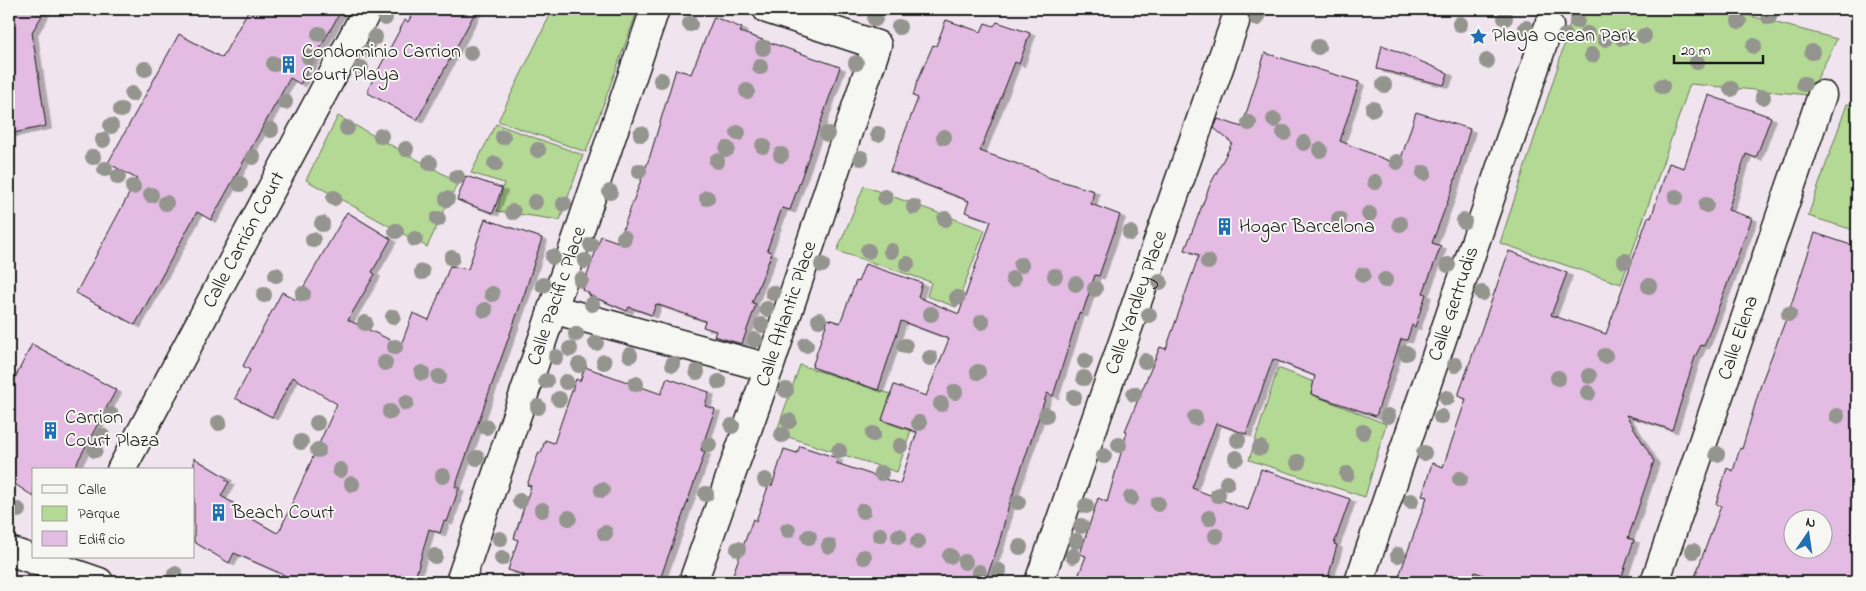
<svg xmlns="http://www.w3.org/2000/svg" width="1866" height="591" viewBox="0 0 1866 591" font-family="'Indie Flower',sans-serif">
<defs>
<filter id="shadow"><feDropShadow dx="5.5" dy="3" stdDeviation="0" flood-color="#0004"/></filter>
</defs>
<rect width="100%" height="100%" fill="#f0e4ee"/>
<filter id="ink" filterUnits="userSpaceOnUse"><feTurbulence type="fractalNoise" baseFrequency=".02" numOctaves="2"/><feDisplacementMap in="SourceGraphic" scale="10" xChannelSelector="R" yChannelSelector="G"/><feConvolveMatrix kernelMatrix="1 2 1 2 8 2 1 2 1" color-interpolation-filters="sRGB"/></filter>
<g filter="url(#ink)">
<path fill="#b3d994" stroke="#687a58" d="M553,9h85l-52,143 -88,-31z
M1574,9h150l113,30 -28,56 -119,-11 -69,200 -121,-41 58,-177z
M1847,104l10,1v126l-49,-15z
M338,116l120,66 -31,65 -121,-67z
M496,124l87,31 -23,65 -63,-9 7,-28 -33,-10z
M864,186l121,44 -29,77 -29,-11 4,-14 -94,-31z
M800,365l91,29 -9,26 29,10 -14,42 -121,-39z
M1278,368l36,14 -3,12 75,30 -21,73 -116,-37z"/>
<path fill="#e3bbe3" stroke="#1c1c1c" fill-rule="evenodd" filter="url(#shadow)" d="M9,9h37l-14,23 14,94 -37,8z
M249,9h93l-42,75 -10,-6 -79,142 -14,-8 -62,113 -59,-32 61,-114 -29,-16 71,-129 43,24z
M415,9h62l-60,111 -49,-27v-4l37,-69 3,2z
M714,17l28,11 -2,4 100,35 -50,143 -8,-2 -15,42 5,3 -20,50 4,1 -14,40 -28,-8 2,-5 -13,-4 2,-6 -49,-17 -4,11 -23,-8 -2,4 -38,-16v-2l-7,-3 19,-54 17,6 32,-86 26,-87 15,5z
M946,20l35,12 4,-9 9,3 3,-4 33,11 -11,31 -4,-2 -35,89 58,20 9,6 47,14 -3,13 29,11 -21,61 -4,-1 -13,39 -3,-1 -26,83 -6,-3 -39,115 -9,35 -14,39h-246l1,-5 -7,-3 20,-55 3,2 13,-37 3,2 12,-37 13,4 3,-7 37,12 -1,5 64,21 17,-52 -35,-12 12,-35 32,11 23,-57 -48,-18 -23,69 -66,-23 16,-48 12,4 16,-42 2,1 7,-18 57,19 -4,14 41,17 32,-93 -26,-9 4,-11 -79,-30 28,-73 -5,-2 4,-14 16,-37 3,1z
M1382,45l66,28 -4,12 -67,-16z
M1265,53l94,29 -19,59 59,24 17,-53 54,17 -18,61 -20,53 9,3 -18,47 3,1 -11,33 -3,-2 -5,15 -6,-1 -25,77 -65,-22 4,-18 -42,-17 -27,75 -30,-11 -24,65 56,22 13,-41 89,30 -16,45 3,1 -10,37h-251l10,-26 -6,-2 18,-56 9,4 20,-70 -2,-1 35,-84 6,2 33,-94 -14,-5 25,-65 22,-42 -18,-15 4,-9 24,8z
M1708,95l63,22 -15,41 -10,-4 -18,56 24,8 -48,128 -3,-1 -6,12 -23,73 -46,-15 28,46 -26,77 6,2 -14,42h-116l-29,-10 -3,10h-75l30,-85 -5,-1 10,-33 11,4 23,-68 -8,-3 51,-145 58,22 -16,42 55,19 42,-117 3,1 18,-55 15,5z
M466,176l36,12 -9,25 -36,-13z
M347,212l44,27 -19,33 3,2 -27,46 53,25 12,-32 16,7 21,-54 18,3 17,-50 57,19 -17,54 -70,195 4,1 -12,34 -3,-1 -4,12 -11,-4 -15,53h-114l-66,-29 -5,10 -35,-21v-84l33,20 -2,2 4,2 -8,14 12,7 -2,4 46,26 3,-3 57,-126 -44,-27 -21,40 -37,-19 15,-28 -7,-4 39,-74 14,8z
M1815,233l42,14v121l-6,16 6,1v197h-164l28,-76 -5,-2 11,-36 6,3 7,-23 2,1 20,-68 26,-67zM1794,518h30v30h-30z
M32,344l84,46 -43,80h-39v27l-25,-17v-90z
M585,367l76,27 6,-16 42,14 -4,14 10,3 -14,41 4,2 -46,130h-137l2,-7 -16,-5 10,-30 -4,-2 17,-52 -4,-1 12,-33 2,1 4,-13 9,3 22,-64 4,2z"/>
<g fill="none" stroke-linecap="round" stroke-linejoin="round">
<defs>
<g id="minor">
<path d="M552,309l217,59"/>
<path id="s1" d="M121,470l247,-461"/>
<path id="s2" d="M460,582l195,-573"/>
<path id="s3" d="M693,582l76,-214 108,-323 -110,-36"/>
<path id="s4" d="M1039,582l196,-560"/>
<path id="s5" d="M1359,582l190,-556"/>
<path id="s6" d="M1655,582l167,-487"/>
</g>
<path id="tertiary" d="M9,551l90,31"/>
</defs>
<use href="#minor" stroke="#1c1c1c" stroke-width="31"/>
<use href="#tertiary" stroke="#1c1c1c" stroke-width="31"/>
<use href="#minor" stroke="#f6f6f2" stroke-width="28"/>
<use href="#tertiary" stroke="#f6f6f2" stroke-width="28"/>
</g>
<g fill="#94958e">
<circle cx="1769" cy="17" r="8"/>
<circle cx="385" cy="18" r="8"/>
<circle cx="1257" cy="18" r="8"/>
<circle cx="1505" cy="18" r="8"/>
<circle cx="875" cy="19" r="8"/>
<circle cx="1577" cy="21" r="8"/>
<circle cx="1739" cy="21" r="8"/>
<circle cx="690" cy="24" r="8"/>
<circle cx="1460" cy="24" r="8"/>
<circle cx="899" cy="27" r="8"/>
<circle cx="1526" cy="28" r="8"/>
<circle cx="319" cy="34" r="8"/>
<circle cx="1587" cy="34" r="8"/>
<circle cx="1565" cy="36" r="8"/>
<circle cx="1644" cy="36" r="8"/>
<circle cx="375" cy="37" r="8"/>
<circle cx="1622" cy="38" r="8"/>
<circle cx="1605" cy="39" r="8"/>
<circle cx="1754" cy="46" r="8"/>
<circle cx="1318" cy="47" r="8"/>
<circle cx="763" cy="48" r="8"/>
<circle cx="369" cy="51" r="8"/>
<circle cx="1812" cy="52" r="8"/>
<circle cx="471" cy="53" r="8"/>
<circle cx="1592" cy="55" r="8"/>
<circle cx="309" cy="57" r="8"/>
<circle cx="1487" cy="61" r="8"/>
<circle cx="1697" cy="62" r="8"/>
<circle cx="856" cy="63" r="8"/>
<circle cx="274" cy="64" r="8"/>
<circle cx="760" cy="67" r="8"/>
<circle cx="361" cy="68" r="8"/>
<circle cx="145" cy="69" r="8"/>
<circle cx="661" cy="80" r="8"/>
<circle cx="1804" cy="84" r="8"/>
<circle cx="1384" cy="85" r="8"/>
<circle cx="1662" cy="86" r="8"/>
<circle cx="1731" cy="89" r="8"/>
<circle cx="747" cy="91" r="8"/>
<circle cx="132" cy="94" r="8"/>
<circle cx="1763" cy="97" r="8"/>
<circle cx="285" cy="102" r="8"/>
<circle cx="1373" cy="109" r="8"/>
<circle cx="121" cy="110" r="8"/>
<circle cx="1274" cy="120" r="8"/>
<circle cx="1249" cy="123" r="8"/>
<circle cx="111" cy="126" r="8"/>
<circle cx="347" cy="128" r="8"/>
<circle cx="271" cy="130" r="8"/>
<circle cx="738" cy="133" r="8"/>
<circle cx="1284" cy="133" r="8"/>
<circle cx="641" cy="134" r="8"/>
<circle cx="827" cy="134" r="8"/>
<circle cx="878" cy="134" r="8"/>
<circle cx="381" cy="136" r="8"/>
<circle cx="503" cy="137" r="8"/>
<circle cx="944" cy="137" r="8"/>
<circle cx="103" cy="140" r="8"/>
<circle cx="1304" cy="143" r="8"/>
<circle cx="763" cy="146" r="8"/>
<circle cx="406" cy="149" r="8"/>
<circle cx="727" cy="149" r="8"/>
<circle cx="538" cy="150" r="8"/>
<circle cx="1320" cy="150" r="8"/>
<circle cx="781" cy="155" r="8"/>
<circle cx="93" cy="157" r="8"/>
<circle cx="253" cy="157" r="8"/>
<circle cx="861" cy="158" r="8"/>
<circle cx="717" cy="161" r="8"/>
<circle cx="1397" cy="162" r="8"/>
<circle cx="430" cy="163" r="8"/>
<circle cx="495" cy="164" r="8"/>
<circle cx="105" cy="169" r="8"/>
<circle cx="639" cy="171" r="8"/>
<circle cx="1424" cy="173" r="8"/>
<circle cx="118" cy="177" r="8"/>
<circle cx="457" cy="177" r="8"/>
<circle cx="1375" cy="182" r="8"/>
<circle cx="240" cy="184" r="8"/>
<circle cx="133" cy="187" r="8"/>
<circle cx="610" cy="192" r="8"/>
<circle cx="151" cy="195" r="8"/>
<circle cx="885" cy="197" r="8"/>
<circle cx="1676" cy="197" r="8"/>
<circle cx="334" cy="198" r="8"/>
<circle cx="707" cy="198" r="8"/>
<circle cx="447" cy="199" r="8"/>
<circle cx="535" cy="202" r="8"/>
<circle cx="166" cy="203" r="8"/>
<circle cx="564" cy="204" r="8"/>
<circle cx="1706" cy="205" r="8"/>
<circle cx="914" cy="207" r="8"/>
<circle cx="513" cy="212" r="8"/>
<circle cx="1369" cy="214" r="8"/>
<circle cx="438" cy="219" r="8"/>
<circle cx="945" cy="219" r="8"/>
<circle cx="1339" cy="219" r="8"/>
<circle cx="1464" cy="221" r="8"/>
<circle cx="322" cy="224" r="8"/>
<circle cx="1400" cy="224" r="8"/>
<circle cx="396" cy="231" r="8"/>
<circle cx="1130" cy="233" r="8"/>
<circle cx="624" cy="238" r="8"/>
<circle cx="415" cy="239" r="8"/>
<circle cx="313" cy="240" r="8"/>
<circle cx="591" cy="245" r="8"/>
<circle cx="868" cy="251" r="8"/>
<circle cx="891" cy="251" r="8"/>
<circle cx="553" cy="257" r="8"/>
<circle cx="452" cy="258" r="8"/>
<circle cx="585" cy="261" r="8"/>
<circle cx="1625" cy="261" r="8"/>
<circle cx="1208" cy="262" r="8"/>
<circle cx="907" cy="264" r="8"/>
<circle cx="822" cy="265" r="8"/>
<circle cx="1021" cy="265" r="8"/>
<circle cx="1448" cy="265" r="8"/>
<circle cx="422" cy="272" r="8"/>
<circle cx="276" cy="275" r="8"/>
<circle cx="1363" cy="275" r="8"/>
<circle cx="1055" cy="276" r="8"/>
<circle cx="1013" cy="279" r="8"/>
<circle cx="581" cy="280" r="8"/>
<circle cx="1385" cy="280" r="8"/>
<circle cx="1160" cy="282" r="8"/>
<circle cx="1076" cy="284" r="8"/>
<circle cx="543" cy="285" r="8"/>
<circle cx="1649" cy="286" r="8"/>
<circle cx="1095" cy="289" r="8"/>
<circle cx="773" cy="293" r="8"/>
<circle cx="1482" cy="293" r="8"/>
<circle cx="303" cy="294" r="8"/>
<circle cx="492" cy="294" r="8"/>
<circle cx="264" cy="295" r="8"/>
<circle cx="957" cy="298" r="8"/>
<circle cx="592" cy="304" r="8"/>
<circle cx="767" cy="309" r="8"/>
<circle cx="485" cy="310" r="8"/>
<circle cx="931" cy="314" r="8"/>
<circle cx="1789" cy="314" r="8"/>
<circle cx="1149" cy="315" r="8"/>
<circle cx="393" cy="317" r="8"/>
<circle cx="819" cy="320" r="8"/>
<circle cx="982" cy="322" r="8"/>
<circle cx="365" cy="323" r="8"/>
<circle cx="762" cy="325" r="8"/>
<circle cx="576" cy="334" r="8"/>
<circle cx="755" cy="340" r="8"/>
<circle cx="596" cy="343" r="8"/>
<circle cx="806" cy="345" r="8"/>
<circle cx="905" cy="346" r="8"/>
<circle cx="395" cy="347" r="8"/>
<circle cx="570" cy="349" r="8"/>
<circle cx="1406" cy="353" r="8"/>
<circle cx="630" cy="355" r="8"/>
<circle cx="1605" cy="356" r="8"/>
<circle cx="556" cy="357" r="8"/>
<circle cx="930" cy="358" r="8"/>
<circle cx="1085" cy="361" r="8"/>
<circle cx="1145" cy="361" r="8"/>
<circle cx="604" cy="362" r="8"/>
<circle cx="385" cy="363" r="8"/>
<circle cx="673" cy="364" r="8"/>
<circle cx="579" cy="365" r="8"/>
<circle cx="1455" cy="365" r="8"/>
<circle cx="697" cy="372" r="8"/>
<circle cx="978" cy="372" r="8"/>
<circle cx="422" cy="373" r="8"/>
<circle cx="1589" cy="376" r="8"/>
<circle cx="439" cy="377" r="8"/>
<circle cx="1084" cy="378" r="8"/>
<circle cx="1558" cy="378" r="8"/>
<circle cx="546" cy="381" r="8"/>
<circle cx="566" cy="382" r="8"/>
<circle cx="719" cy="382" r="8"/>
<circle cx="636" cy="384" r="8"/>
<circle cx="786" cy="390" r="8"/>
<circle cx="955" cy="392" r="8"/>
<circle cx="1588" cy="393" r="8"/>
<circle cx="1134" cy="394" r="8"/>
<circle cx="1074" cy="397" r="8"/>
<circle cx="1447" cy="398" r="8"/>
<circle cx="559" cy="399" r="8"/>
<circle cx="406" cy="403" r="8"/>
<circle cx="941" cy="404" r="8"/>
<circle cx="538" cy="407" r="8"/>
<circle cx="390" cy="412" r="8"/>
<circle cx="111" cy="415" r="8"/>
<circle cx="1046" cy="415" r="8"/>
<circle cx="1388" cy="416" r="8"/>
<circle cx="1837" cy="416" r="8"/>
<circle cx="1441" cy="417" r="8"/>
<circle cx="1195" cy="418" r="8"/>
<circle cx="789" cy="421" r="8"/>
<circle cx="219" cy="423" r="8"/>
<circle cx="317" cy="423" r="8"/>
<circle cx="919" cy="423" r="8"/>
<circle cx="732" cy="426" r="8"/>
<circle cx="486" cy="427" r="8"/>
<circle cx="1363" cy="432" r="8"/>
<circle cx="873" cy="434" r="8"/>
<circle cx="782" cy="435" r="8"/>
<circle cx="102" cy="436" r="8"/>
<circle cx="1238" cy="440" r="8"/>
<circle cx="301" cy="442" r="8"/>
<circle cx="709" cy="445" r="8"/>
<circle cx="1119" cy="445" r="8"/>
<circle cx="900" cy="446" r="8"/>
<circle cx="1260" cy="448" r="8"/>
<circle cx="95" cy="450" r="8"/>
<circle cx="318" cy="450" r="8"/>
<circle cx="839" cy="451" r="8"/>
<circle cx="1424" cy="453" r="8"/>
<circle cx="1717" cy="454" r="8"/>
<circle cx="1104" cy="456" r="8"/>
<circle cx="477" cy="458" r="8"/>
<circle cx="1236" cy="458" r="8"/>
<circle cx="1298" cy="462" r="8"/>
<circle cx="340" cy="470" r="8"/>
<circle cx="881" cy="473" r="8"/>
<circle cx="1347" cy="474" r="8"/>
<circle cx="443" cy="476" r="8"/>
<circle cx="1460" cy="479" r="8"/>
<circle cx="765" cy="480" r="8"/>
<circle cx="1227" cy="483" r="8"/>
<circle cx="352" cy="484" r="8"/>
<circle cx="602" cy="490" r="8"/>
<circle cx="706" cy="494" r="8"/>
<circle cx="1218" cy="495" r="8"/>
<circle cx="1131" cy="498" r="8"/>
<circle cx="520" cy="501" r="8"/>
<circle cx="1411" cy="501" r="8"/>
<circle cx="1018" cy="502" r="8"/>
<circle cx="1158" cy="504" r="8"/>
<circle cx="1086" cy="506" r="8"/>
<circle cx="18" cy="510" r="8"/>
<circle cx="542" cy="510" r="8"/>
<circle cx="863" cy="511" r="8"/>
<circle cx="569" cy="518" r="8"/>
<circle cx="1209" cy="518" r="8"/>
<circle cx="1081" cy="526" r="8"/>
<circle cx="788" cy="530" r="8"/>
<circle cx="605" cy="533" r="8"/>
<circle cx="880" cy="535" r="8"/>
<circle cx="899" cy="536" r="8"/>
<circle cx="1216" cy="536" r="8"/>
<circle cx="809" cy="537" r="8"/>
<circle cx="500" cy="539" r="8"/>
<circle cx="1076" cy="541" r="8"/>
<circle cx="918" cy="542" r="8"/>
<circle cx="829" cy="546" r="8"/>
<circle cx="1020" cy="547" r="8"/>
<circle cx="738" cy="549" r="8"/>
<circle cx="1693" cy="551" r="8"/>
<circle cx="1398" cy="555" r="8"/>
<circle cx="435" cy="556" r="8"/>
<circle cx="950" cy="556" r="8"/>
<circle cx="1073" cy="556" r="8"/>
<circle cx="864" cy="557" r="8"/>
<circle cx="502" cy="558" r="8"/>
<circle cx="965" cy="562" r="8"/>
<circle cx="999" cy="571" r="8"/>
<circle cx="979" cy="572" r="8"/>
<circle cx="175" cy="574" r="8"/>
</g>
</g>
<defs>
<symbol id="sight-bare" viewBox="-9 -9 18 18"><path d="M0-6L1.8-2.2L6-1.7L2.9 1.2L3.7 5.4L0 3.3L-3.7 5.4L-2.9 1.2L-6-1.7L-1.8-2.2Z" fill="#1f6fb2" stroke="#f6f6f2" stroke-width="2.5" paint-order="stroke"/></symbol>
<symbol id="building-bare" viewBox="-9 -9 18 18"><path d="M-4-6H4V6H1V3H-1V6H-4ZM-2.5-4.3h1.7v1.8h-1.7ZM.8-4.3h1.7v1.8H.8ZM-2.5-1h1.7V.8h-1.7ZM.8-1h1.7V.8H.8Z" fill="#1f6fb2" stroke="#f6f6f2" stroke-width="2.5" paint-order="stroke"/></symbol>
</defs>
<g fill-rule="evenodd">
<use href="#sight-bare" x="1466" y="24" width="25" height="25"/>
<use href="#building-bare" x="276" y="52" width="25" height="25"/>
<use href="#building-bare" x="1212" y="214" width="25" height="25"/>
<use href="#building-bare" x="38" y="418" width="25" height="25"/>
<use href="#building-bare" x="206" y="500" width="25" height="25"/>
</g>
<g text-anchor="middle" dominant-baseline="central" stroke-width="4" stroke-linejoin="round" paint-order="stroke">
<g font-size="20" fill="#1c1c1c" stroke="#f6f6f2" text-anchor="start">
<text x="1492" y="36">Playa Ocean Park</text>
<text x="302" y="52">Condominio Carrion<tspan x="302" dy="23">Court Playa</tspan></text>
<text x="1239" y="227">Hogar Barcelona</text>
<text x="65" y="418">Carrion<tspan x="65" dy="23">Court Plaza</tspan></text>
<text x="232" y="513">Beach Court</text>
</g>
<g font-size="20" fill="#1c1c1c" stroke="#f6f6f2">
<text stroke="none"><textPath href="#s1" startOffset="261">Calle Carrión Court</textPath></text>
<text stroke="none"><textPath href="#s2" startOffset="302">Calle Pacific Place</textPath></text>
<text stroke="none"><textPath href="#s4" startOffset="296">Calle Yardley Place</textPath></text>
<text stroke="none"><textPath href="#s5" startOffset="294">Calle Gertrudis</textPath></text>
<text stroke="none"><textPath href="#s3" startOffset="284">Calle Atlantic Place</textPath></text>
<text stroke="none"><textPath href="#s6" startOffset="258">Calle Elena</textPath></text>
</g>
</g>
<rect width="1866" height="591" fill="none" stroke="#f6f6f2" stroke-width="30"/>
<rect x="15" y="15" width="1836" height="561" fill="none" stroke="#1c1c1c" stroke-width="2" filter="url(#ink)"/>
<rect x="32" y="468" width="162" height="90" fill="#f6f6f2" stroke="#9f9f9c"/>
<rect x="42" y="485" width="25" height="8" fill="#f6f6f2" stroke="#9f9f9c"/>
<text x="78" y="494" font-size="15" fill="#1c1c1c">Calle</text>
<rect x="42" y="506" width="25" height="15" fill="#b3d994" stroke="#9f9f9c"/>
<text x="78" y="518" font-size="15" fill="#1c1c1c">Parque</text>
<rect x="42" y="531" width="25" height="15" fill="#e3bbe3" stroke="#9f9f9c"/>
<text x="78" y="544" font-size="15" fill="#1c1c1c">Edificio</text>
<g transform="translate(1808 534) rotate(13)"><circle r="24" fill="#f6f6f2" stroke="#9f9f9c"/>
<path d="M0-4L9 19L0 12L-9 19Z" fill="#1f6fb2"/>
<text y="-8" font-size="14" font-weight="bold" text-anchor="middle" fill="#1c1c1c">N</text>
</g>
<path d="M1674 55v8h89v-8" fill="none" stroke="#1c1c1c" stroke-width="2.5"/>
<text x="1681" y="55" font-size="15" fill="#1c1c1c" stroke="#f6f6f2" stroke-width="4" paint-order="stroke">20 m</text>
</svg>
